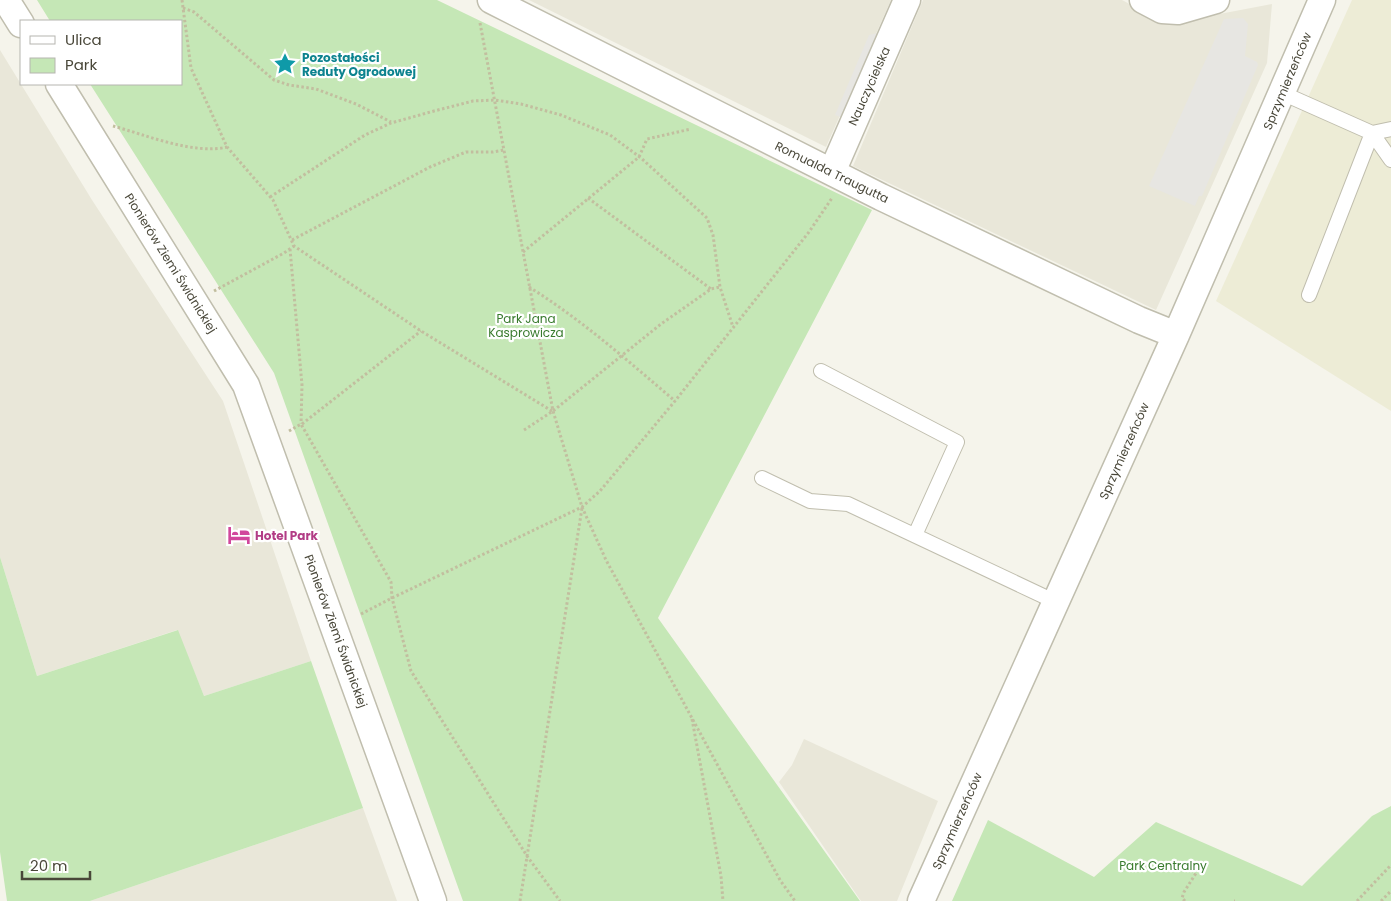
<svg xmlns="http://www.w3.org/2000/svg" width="1391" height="901" viewBox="0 0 1391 901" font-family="Poppins,sans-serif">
<rect width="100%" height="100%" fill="#f5f4eb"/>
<path fill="#e9e7d9" d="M529,0h362l-65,147z
M923,0h199l45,24 105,-20 -5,59 -111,247 -303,-144z
M0,50l92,150 131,201 88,260 -107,35 -27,-66 -140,46 -37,-119z
M804,739l134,62 -41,100h-36l-82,-119 13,-17z
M363,808l34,93h-307z"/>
<path fill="#edecd6" d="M1352,0h39v411l-175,-110z"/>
<path fill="#c5e7b6" d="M37,0h400l435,210 -214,408 202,283h-397l-189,-528 -184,-289h91v-63h-131z
M0,557l37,119 141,-46 26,66 107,-35 52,147 -273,93h-83l-7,-49z
M1391,806v95h-439l36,-81 106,57 62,-55 146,64 70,-70z"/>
<path fill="#e7e6e2" d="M1243,18l5,6 -3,32 12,6 1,3 -56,131h-3l-4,10 -46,-20 75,-167z
M890,30l-47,88 -8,-3 34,-80z"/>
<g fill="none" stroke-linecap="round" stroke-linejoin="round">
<defs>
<path id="service" d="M1282,93l90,40 19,27
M1372,133l19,-4
M1309,295l63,-162
M821,371l136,71 -42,93
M762,478l48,23 38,3 208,98"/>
<path id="minor" d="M6,0l15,24
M491,0l390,197 258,123 37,15
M1143,0l19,10 16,1 38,-11
M59,84l187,301 187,516
M832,172l75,-172
M921,901l255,-566 146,-335"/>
</defs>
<use href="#service" stroke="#c0beae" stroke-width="16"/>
<use href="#minor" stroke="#c0beae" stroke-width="29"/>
<path stroke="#c2be9f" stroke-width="3" stroke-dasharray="2.5 2.5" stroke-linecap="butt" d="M182,0l9,68 36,79 46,53 21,46 127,85 131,80
M183,8l11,4 80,68 15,5 27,4 40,15 35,18
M480,23l73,388 29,96 24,53 174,320 15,21
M113,126c33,9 81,29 114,21
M270,197l95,-62 26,-12 43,-12 39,-10 22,-1 26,4 40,11 49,20 31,23 66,60 6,17 7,52 13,40
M588,198l123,91
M292,240l138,-73 36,-15h27l11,-2
M290,249l12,136 -1,39
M523,252l116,-95 8,-18 44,-10
M529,287c53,33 99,74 146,114
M214,291l70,-38 10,-7
M302,424l119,-93
M524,430l29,-19 108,-87 50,-35 9,-2
M289,431l12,-7 90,158 1,16 19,73 116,185 33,45
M361,614l31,-16 190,-91 18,-16 75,-90 134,-169 23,-34
M692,719l29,157 2,25
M520,901l62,-393
M1185,901l-3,-3 2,-6 14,-22
M1234,901h1
M1357,901l34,-36
M1381,901l10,-10"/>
<use href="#service" stroke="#fff" stroke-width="14"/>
<use href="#minor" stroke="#fff" stroke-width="26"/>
</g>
<defs>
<symbol id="sight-bare" viewBox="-9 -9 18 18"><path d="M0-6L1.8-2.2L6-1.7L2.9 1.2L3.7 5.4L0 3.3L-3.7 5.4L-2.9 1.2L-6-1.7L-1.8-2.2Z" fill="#0f9aa8" stroke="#fff" stroke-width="2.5" paint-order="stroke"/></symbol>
<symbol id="hotel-bare" viewBox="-9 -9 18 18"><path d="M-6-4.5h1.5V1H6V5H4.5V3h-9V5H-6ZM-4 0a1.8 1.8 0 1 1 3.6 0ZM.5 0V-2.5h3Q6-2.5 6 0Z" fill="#d1479c" stroke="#fff" stroke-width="2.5" paint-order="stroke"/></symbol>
</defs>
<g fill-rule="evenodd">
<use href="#sight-bare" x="269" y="48" width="32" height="32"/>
<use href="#hotel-bare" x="223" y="519" width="32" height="32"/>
</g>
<g text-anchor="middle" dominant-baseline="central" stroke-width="4.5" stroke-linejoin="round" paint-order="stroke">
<g font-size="12" font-weight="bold" fill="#0d838f" stroke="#fff" text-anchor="start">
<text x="302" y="57">Pozostałości<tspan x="302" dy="14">Reduty Ogrodowej</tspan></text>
</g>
<g font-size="12" fill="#494739" stroke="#fff">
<text transform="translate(1287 81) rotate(-67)">Sprzymierzeńców</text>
<text transform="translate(869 86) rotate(-66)">Nauczycielska</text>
<text transform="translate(832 172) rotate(26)">Romualda Traugutta</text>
<text transform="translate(171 263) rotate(58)">Pionierów Ziemi Świdnickiej</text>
<text transform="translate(1124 451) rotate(-66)">Sprzymierzeńców</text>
<text transform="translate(336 631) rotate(70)">Pionierów Ziemi Świdnickiej</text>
<text transform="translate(957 821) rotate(-66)">Sprzymierzeńców</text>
</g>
<g font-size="12" fill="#387a2d" stroke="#fff">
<text x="526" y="318">Park Jana<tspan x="526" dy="14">Kasprowicza</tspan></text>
<text x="1163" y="865">Park Centralny</text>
</g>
<g font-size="12" font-weight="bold" fill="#b23c85" stroke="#fff" text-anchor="start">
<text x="255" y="535">Hotel Park</text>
</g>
</g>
<rect x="20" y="20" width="162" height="65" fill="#ffffff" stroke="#b6b5b0"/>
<rect x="30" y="36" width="25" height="8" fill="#ffffff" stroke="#b6b5b0"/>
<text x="65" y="45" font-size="15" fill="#494739">Ulica</text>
<rect x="30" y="58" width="25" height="15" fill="#c5e7b6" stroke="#b6b5b0"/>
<text x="65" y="70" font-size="15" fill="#494739">Park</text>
<path d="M22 871v8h68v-8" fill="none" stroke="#494739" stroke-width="2.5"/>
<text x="30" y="871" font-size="15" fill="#494739" stroke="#ffffff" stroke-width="4" paint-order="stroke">20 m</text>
</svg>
